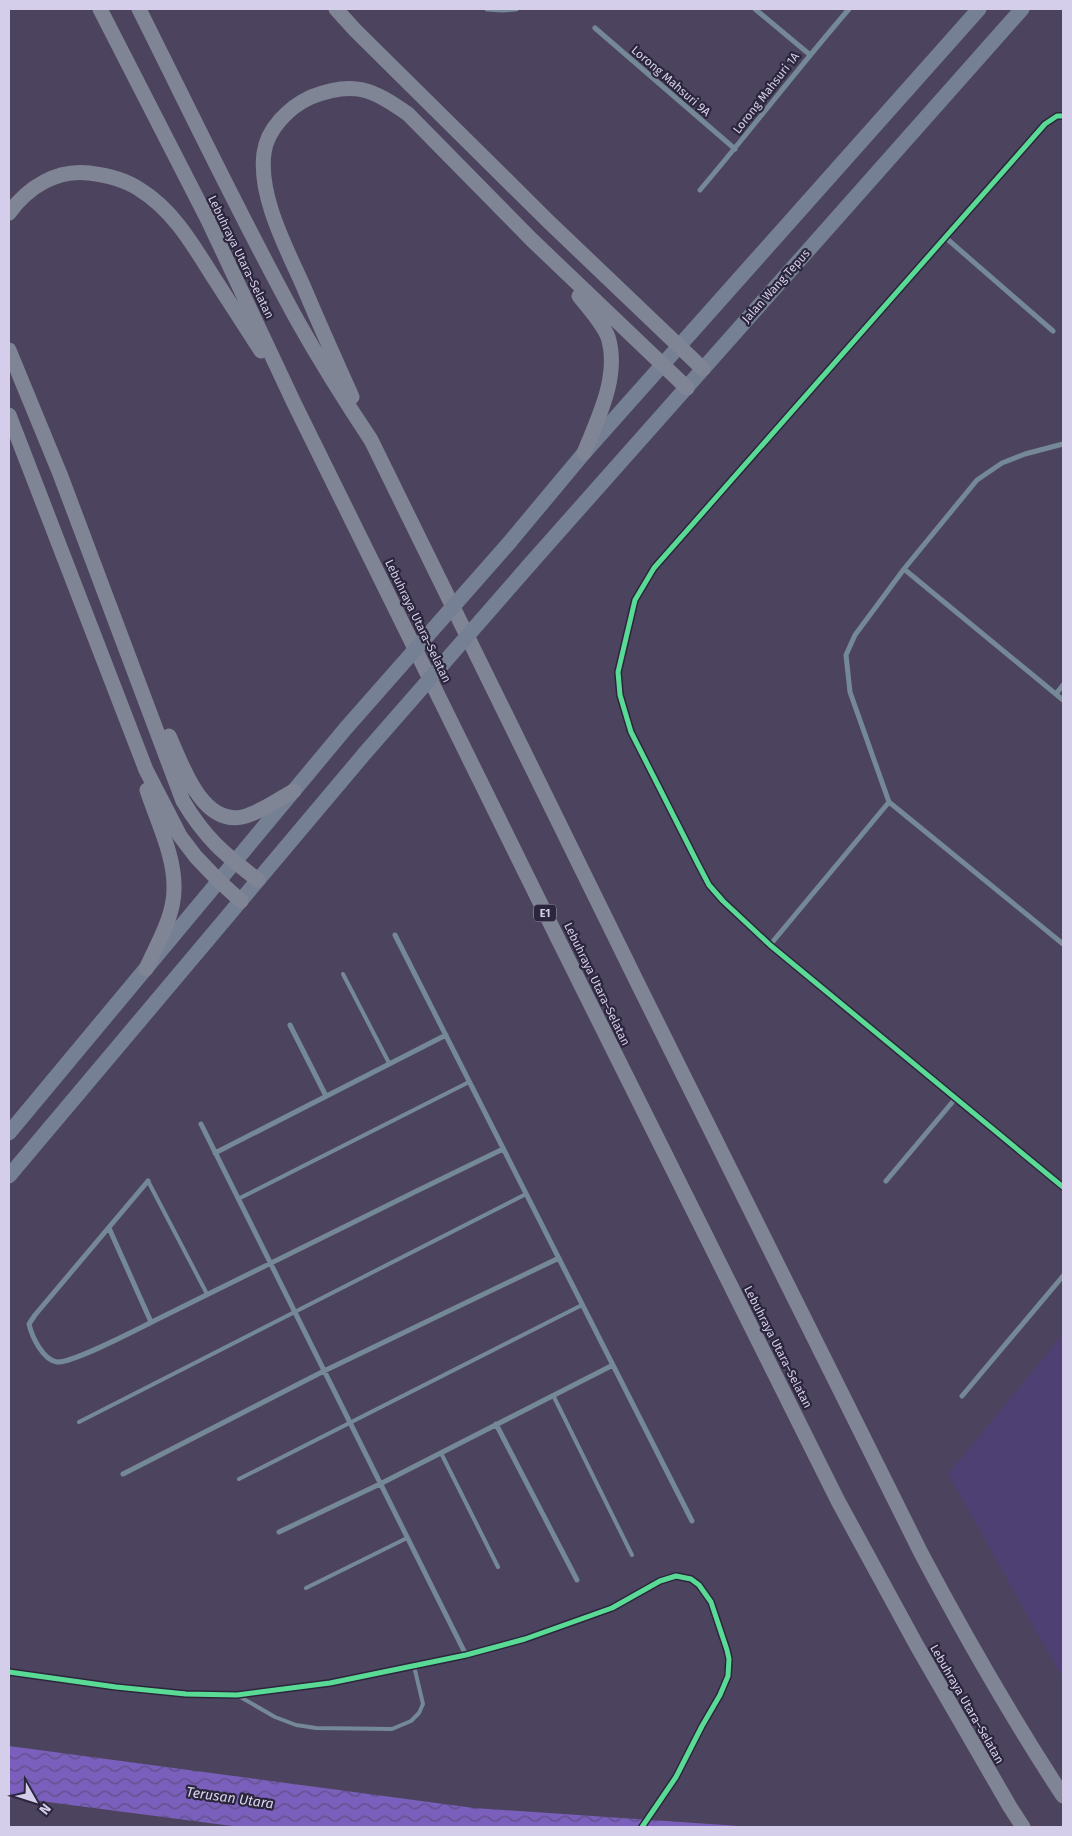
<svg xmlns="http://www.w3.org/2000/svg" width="1072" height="1836" viewBox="0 0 1072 1836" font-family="'Fira Sans',sans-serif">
<defs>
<pattern id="water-waves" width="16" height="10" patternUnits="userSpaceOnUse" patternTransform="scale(1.25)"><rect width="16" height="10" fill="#7a5fbc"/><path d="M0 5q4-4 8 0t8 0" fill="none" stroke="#605087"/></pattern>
</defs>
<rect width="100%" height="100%" fill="#4c445e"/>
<path fill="#4e4072" d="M1063,1334v345l-115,-205z"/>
<path fill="url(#water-waves)" d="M9,1746l465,62 280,19h-514l-231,-30z"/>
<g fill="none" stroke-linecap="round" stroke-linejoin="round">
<path stroke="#748898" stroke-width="4" d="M343,974l46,89
M148,1181l59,113
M238,1199l231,-117
M553,1395l79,160
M79,1422l447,-228
M441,1453l57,114
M239,1479l343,-174
M306,1588l101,-50
M237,1695l38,22 21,8 20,3 76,1 19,-8 8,-8 4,-9 -9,-38"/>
<path stroke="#748898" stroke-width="5" d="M487,9l15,1 14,-1
M755,9l54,45
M595,28l140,121
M1063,116h-6l-12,8 -391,444 -19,32 -17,72 2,23 11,37 67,132 11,21 14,16 47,44 293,242
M700,190c51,-60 98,-122 149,-181
M946,238l107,93
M1063,444l-38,10 -23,9 -25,17 -73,89 -49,66 -9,20 4,37 39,110 174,142
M904,569l159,131
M1056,694l7,-9
M395,935l297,586
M770,945l119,-143
M290,1025l36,71
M201,1124l265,531
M215,1153l231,-118
M148,1181l-113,134 -6,9c3,13 14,36 28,38 18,1 92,-39 111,-48 112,-56 223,-111 335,-165
M886,1181l69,-82
M109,1228l42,94
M962,1396l101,-120
M496,1424l81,156
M123,1474l201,-103 235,-113
M279,1532l101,-48 233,-119
M9,1672l107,15 70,7 51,1 93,-12 136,-28 59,-16 87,-31 48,-27 16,-5 15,3 8,6 12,17 16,48 2,9 -1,17 -8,19 -18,31 -26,51 -34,50"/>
<path stroke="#758094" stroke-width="15" d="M509,543l75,-90 395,-444
M531,563l491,-554
M9,1133l337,-405
M9,1176l356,-423"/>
<path stroke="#808595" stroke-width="15" d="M100,9l108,211 86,183 265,538 279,560 79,145 93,161 13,20
M139,9c52,104 102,209 158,311 23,41 48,81 74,120l267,544 283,569c44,83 91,165 142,243
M336,9l19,21 194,192 154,147
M9,213c19,-26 48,-44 80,-40 17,2 35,6 50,16 33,20 53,54 73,86 16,25 33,51 49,76
M579,296c9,11 24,28 29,41 12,39 -10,81 -24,116
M9,350l51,124 123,327c22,37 41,53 75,79
M352,397c-16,-36 -32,-71 -47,-107 -17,-39 -47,-93 -41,-137 3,-24 25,-46 47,-56 43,-17 61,-8 97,17l124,126 155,148
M9,415l137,355 34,66 16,21 23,24 22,20
M169,736c13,28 32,89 73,81 18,-4 36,-18 52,-26
M146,969c11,-25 28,-52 28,-80 1,-33 -17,-68 -27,-99"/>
<path stroke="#758094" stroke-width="15" d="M346,728l163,-185
M365,753l166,-190"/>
<defs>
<path id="cycleway" d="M1063,116h-6l-12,8 -391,444 -19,32 -17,72 2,23 11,37 67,132 11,21 14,16 47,44 293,242
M9,1672l107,15 70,7 51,1 93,-12 136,-28 59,-16 87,-31 48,-27 16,-5 15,3 8,6 12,17 16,48 2,9 -1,17 -8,19 -18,31 -26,51 -34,50"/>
</defs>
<use href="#cycleway" stroke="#2b263c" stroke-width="8"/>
<use href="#cycleway" stroke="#5adb95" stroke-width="5"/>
</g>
<g text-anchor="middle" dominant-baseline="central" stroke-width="4.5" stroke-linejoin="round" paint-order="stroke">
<rect fill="#2b263c" stroke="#a19cb6" stroke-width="1" x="534" y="904.5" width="22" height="17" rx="4"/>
<g font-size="11" font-weight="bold" fill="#d4ceeb">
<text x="545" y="913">E1</text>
</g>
<g font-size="12" fill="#d4ceeb" stroke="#2b263c">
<text transform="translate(671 81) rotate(41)">Lorong Mahsuri 9A</text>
<text transform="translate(766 93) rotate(-52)">Lorong Mahsuri 1A</text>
<text transform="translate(241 257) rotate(64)">Lebuhraya Utara–Selatan</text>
<text transform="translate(776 286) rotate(-48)">Jalan Wang Tepus</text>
<text transform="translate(418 621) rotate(64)">Lebuhraya Utara–Selatan</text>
<text transform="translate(597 984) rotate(64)">Lebuhraya Utara–Selatan</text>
<text transform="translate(778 1347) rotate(63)">Lebuhraya Utara–Selatan</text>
<text transform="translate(967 1704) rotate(60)">Lebuhraya Utara–Selatan</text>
</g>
<g font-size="14" font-style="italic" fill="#dad5ef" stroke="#2b263c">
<text transform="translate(230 1798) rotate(8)">Terusan Utara</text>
</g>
</g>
<rect width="1072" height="1836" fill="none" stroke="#d4ceeb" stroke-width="20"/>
<g transform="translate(35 1801) rotate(129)" stroke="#2b263c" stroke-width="4" paint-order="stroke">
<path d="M0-4L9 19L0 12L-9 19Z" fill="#d4ceeb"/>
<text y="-8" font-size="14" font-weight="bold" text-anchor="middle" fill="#d4ceeb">N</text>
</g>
</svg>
